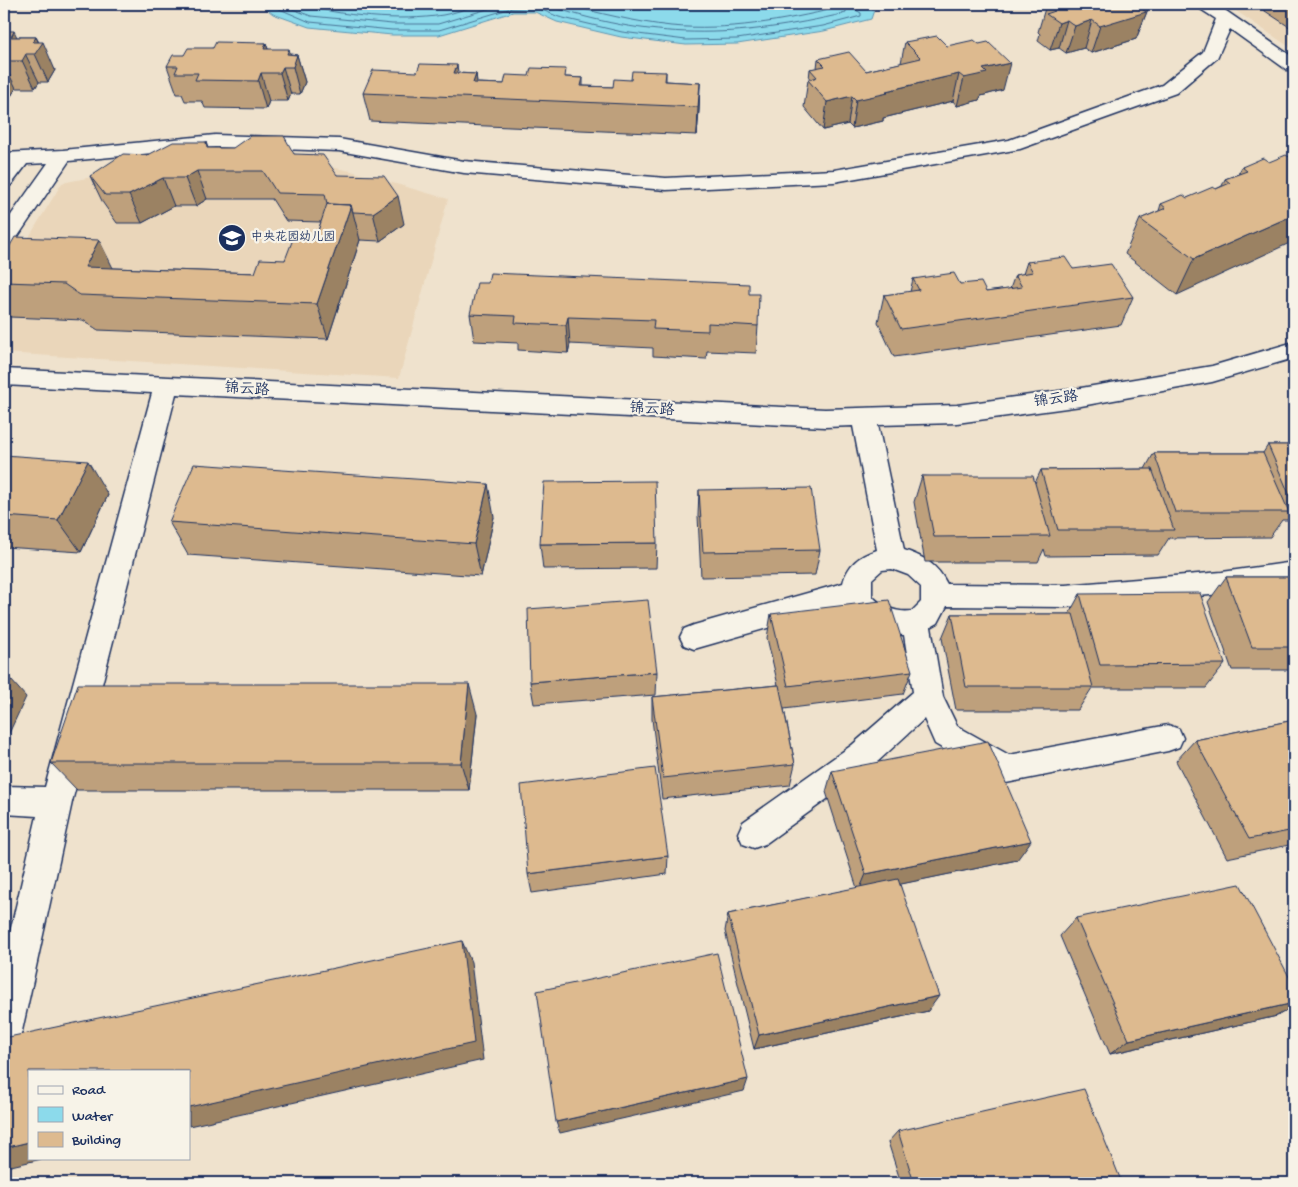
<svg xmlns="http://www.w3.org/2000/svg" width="1298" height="1187" viewBox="0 0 1298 1187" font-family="'Gochi Hand','LXGW WenKai TC',sans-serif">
<rect width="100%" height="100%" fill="#efe2cd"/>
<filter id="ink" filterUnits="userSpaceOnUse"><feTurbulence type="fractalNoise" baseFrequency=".02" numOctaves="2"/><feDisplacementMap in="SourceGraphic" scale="10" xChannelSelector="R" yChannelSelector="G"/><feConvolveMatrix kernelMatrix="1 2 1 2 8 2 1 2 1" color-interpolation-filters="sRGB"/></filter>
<g filter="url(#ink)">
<path fill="#ead6ba" d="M1226,4h68v46z
M268,155l83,16 97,28 -49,179 -395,-25v-75l58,-95 124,-25z"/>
<path fill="#8cdaeb" stroke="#5f96b3" d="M260,4h590l24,6 -3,9 -47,12 -87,13 -51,1 -65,-8 -64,-15 -22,-10h-22l-74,23h-47l-83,-8 -36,-13z"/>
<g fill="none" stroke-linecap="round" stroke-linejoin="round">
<path stroke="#487396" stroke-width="1" d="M268,4l42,18 82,8h47l73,-22 23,-1 24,10 63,15 64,8 51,-1 86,-13 38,-10v-3l-7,-4 -1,-5
M279,4l32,12 81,8h46l66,-20
M300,4c41,12 100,18 143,11 12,-2 25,-7 37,-11
M543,4c108,37 193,35 303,9v-9
M563,4c36,9 72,18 108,22 56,5 112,-5 166,-18l2,-4"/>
<defs>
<path id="minor" d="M1197,4h19l78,54v13l-7,-1 -57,-41 -13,29 -41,35 -156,56 -186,33 -168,8 -202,-17 -125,-22 -124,-4 -146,14 -57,84 -8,2v-22l44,-62 -21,1 -16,21 -7,2v-20l2,-2h-2v-12l59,-3 152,-15 124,4 125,22 202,17 168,-8 175,-30 153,-55 41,-33 13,-33 -17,-11z
M1294,342v16l-82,24 -131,24 -124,17 -79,2 26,125c20,7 33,14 43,34l118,1 157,-13 72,-10v22l-72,10 -157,13 -118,-1 -9,17 -7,4 12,70 14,29 52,29 159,-30 11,4 4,9 -4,9 -11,4 -162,32 -11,-4 -60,-35 -11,-25 -50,46 -109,79 -11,4 -11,-4 -5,-11 5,-11 109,-77 61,-53 -9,-57c-21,0 -46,-12 -56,-30l-154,44 -10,-4 -4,-8 4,-8 10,-4 149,-42c5,-19 16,-27 34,-33l-24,-124 -28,1 -649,-33 -104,408 -50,229 -6,12 -12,5v-90l33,-142 -33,-2v-28l41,1 107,-394 -148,-8v-16l821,40 132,-4 124,-17 131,-22zM892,569l16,6 13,12v15l-9,9c-17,2 -29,-4 -40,-15v-17l10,-9z"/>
</defs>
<use href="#minor" stroke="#1b2f5e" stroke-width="3"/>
<use href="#minor" fill="#f7f3e8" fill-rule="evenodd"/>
</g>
<path fill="#bea07b" stroke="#1b2f5e" d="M1050,4h100l-14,35 -45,14 -7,-5 -18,5 -7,-5 -9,2 -12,-9 2,-7 -2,-2 8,-27z
M1257,4h37v26l-32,-21z
M4,31l13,6h19l19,33 -7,12h-9l-4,6h-19l-5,8h-7z
M905,42l42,4 56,44 -22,6 -2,4 -22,6 -4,-5 -70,17v3l-31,7 -4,-4 -25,6 -19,-23 4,-27 1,-1 1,-10 7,-1 1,-9 48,12 35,-8z
M266,43l2,6 23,5 6,1 8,27 -5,12h-9l-3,7h-19l-3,8 -61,-1 -3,-7h-17l-3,-7h-5l-10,-28 17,-11 29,-7z
M666,72v9l34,2 -1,27 -2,25 -327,-14 -7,-28 95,-20 18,1 1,9 27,1 63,-7 16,1v8l30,1 18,-7z
M206,142l2,6 86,6 43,21 67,49 -24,17 -20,-1 -32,99 -230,-9 -15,-10 -73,-3 -6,-10v-51l109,12 142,5 30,-13 30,-20 6,-18 -35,-1 -14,-22h-65l-11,7h-22l-32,17h-25l-14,-20 -13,-27 58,-21z
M1269,162l-92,133 -52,-41 15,-35 19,-8 2,-7 26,-6 29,-9 6,-3 3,-7 13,-5 4,-7z
M1027,262l46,7 60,28 -12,28 -227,32 -16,-35 6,-27 26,-3 3,-13 47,5 26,8 24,-3 5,-14 8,-1z
M749,294l9,32 -2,27 -49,-2 -1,8 -53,-3v-8l-83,-4 -2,9 -50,-3v-7l-44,-2 -4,-27z
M1268,445h26v75h-12l-12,17 -101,1 -11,17 -112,1 -2,-7 -6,13h-113l-11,-60 8,-26 113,7 6,-13 104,-1 9,-16h109z
M4,455l104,40 -27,57 -77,-5z
M699,490l121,60 -5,25 -114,2 -3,-61z
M494,517l-13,59 -293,-21 -19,-33z
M657,543l-1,25 -113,1 -3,-25z
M1226,577h68v93h-62l-24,-68z
M1080,594l145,70 -19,24h-114l-14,22h-122l-14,-72 10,-24h117z
M771,614l141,57 -9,23 -119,15 11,55 -5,21 -128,14 -10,-80v-22l126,-12 -11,-47z
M657,672l-1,23 -122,9 -4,-22z
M477,714l-8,76h-392l-26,-27z
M1294,720v124l-67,14 -51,-97 19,-21z
M832,771l185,89 -117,24 28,127 -174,38 -29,-118 3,-17 129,-26 -31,-96z
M668,856l-1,18 -135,19 -4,-19z
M1076,918l218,68v20l-17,10 -167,38 -50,-118z
M898,1131l224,52h-221l-13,-41z"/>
<path fill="#9b8264" stroke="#1b2f5e" d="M1140,4h10l-14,35 -45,14 9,-27z
M1067,20l-8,28 -9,2 9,-27z
M1092,20l-8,28 -18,5 9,-27z
M14,31l25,51 -4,6 -24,-51z
M36,37l4,9 3,-4 12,28 -7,12 -13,-28 -2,-12z
M266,43l8,27 -10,-21z
M289,49l4,15 4,-9 8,27 -5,12 -7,-27 -6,-13z
M1010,63l-7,27 -22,6 -2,4 -22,6 7,-28 19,-9z
M4,64l12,24 -5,8 -7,-14z
M457,65l4,28 -7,-20z
M283,67l8,27 -3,7 -8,-28z
M261,73l8,28 -3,8 -8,-28z
M476,74l3,24 -6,-15z
M959,74l-6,27 -70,17v3l-31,7 4,-28 30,-9z
M700,83l-1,27 -2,25 1,-28z
M852,96l-4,28 -25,6 4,-28z
M197,171l10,28 -11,7 -11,-28z
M163,178l11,28 -32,17 -13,-28z
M398,196l6,28 -24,17 -7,-28z
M351,205l9,35 -32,99 -11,-35z
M1294,215v26l-117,54 17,-36z
M99,240l18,36 -32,-9z
M568,317l2,27 -2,9 -2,-28z
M88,461l20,34 -27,57 -23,-32z
M488,484l6,33 -13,59 -7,-32z
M4,672l22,25 -22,47z
M469,684l8,30 -8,76 -8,-27z
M1031,841l-14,19 -159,33 8,-19z
M462,941l9,21 12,98 -294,66v-19z
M939,996l-11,15 -174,38 5,-14z
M1294,1003v3l-17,10 -167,38 19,-14z
M748,1079l-4,12 -184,42 -4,-11z
M29,1142v16h17l-35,8 -7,-2v-16z"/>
<path fill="#ddba8f" stroke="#1b2f5e" d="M1050,4h92l-5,1 9,7 -46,14 -8,-6 -17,6 -8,-6 -8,3 -13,-9 9,-3 -9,-6z
M4,31h10l-3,6h25l-3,5h10l-8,12h-9l-4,7h-18z
M937,36l10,10 27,-6 5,4 9,-2 22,21 -27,6 4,4 -23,5 -5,-4 -73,17 2,2 -32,7 -4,-4 -25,6 -19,-22 9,-3 -7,-8 15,-3 -7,-7 31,-7 17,19 55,-13 -16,-16z
M216,42l50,1 -2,6h25l-2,5 10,1 -4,12h-10l-3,6h-19l-3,8 -63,-1 3,-7h-23l3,-7h-11l6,-11h11l4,-7h25z
M420,64l37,1 -3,8 22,1 -3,9 31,1 2,-9 23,1 2,-8 35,1 -1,8 18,1 -2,8 32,1 1,-8 17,1 1,-9 34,1 -1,9 35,2 -2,24 -335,-14 10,-23 44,2z
M250,136h34l10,18 29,1 14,20 47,1 14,20 -25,17 -20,-1 -2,-7 -24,-1 -2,-10 -48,-1 -14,-22h-66l-12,7h-22l-34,17h-24l-15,-19 33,-22 25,1 25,-13h33l1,6h26z
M1286,155l5,3 3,-1v58l-100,44 -54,-40 26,-11 -5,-4 22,-9 4,3 26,-11 3,2 14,-6 -5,-4 22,-8 -5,-4 21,-9 6,4z
M327,204l24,1 -34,99 -237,-9 -16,-11 -60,-2v-26l11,-19 84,3 -14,27 170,6 5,-14 25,1 8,-21 22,1z
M1065,257l8,12 38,-5 22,33 -232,32 -17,-34 35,-5 -6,-11 41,-6 6,11 21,-2 5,10 36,-5 -7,-12 18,-3 -6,-10z
M490,273l259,11v10h10l-1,32 -50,-3v8l-55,-2 1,-9 -86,-3 -2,8 -51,-2 1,-7 -46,-2 7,-31h11z
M1268,445h26v58h-1z
M1154,453h109l26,59h-114z
M4,455l84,6 -30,59 -54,-4z
M194,464l294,20 -14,60 -305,-22z
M1152,469l22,61h-116l-17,-60z
M922,476h111l17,60 -116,1z
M655,481l2,62 -117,1 4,-62z
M811,488l9,62 -117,2 -4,-62z
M1226,577h68v70h-42z
M1200,593l25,71 -125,1 -20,-71z
M648,600l9,72 -127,10 -2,-73z
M889,600l23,71 -124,15 -17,-72z
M952,614h121l20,73h-127z
M78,684h391l-8,79h-410z
M779,685l16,79 -132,14 -11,-81z
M1294,720v110l-45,9 -54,-99z
M988,741l43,100 -165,33 -34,-103z
M655,768l13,88 -140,18 -7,-89z
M898,879l41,117 -180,39 -31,-121z
M1240,884l54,102v17l-165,37 -53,-122z
M462,941l12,102 -285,64v-36h-160v71l-25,6v-110z
M717,953l31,126 -192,43 -19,-131z
M1084,1089l38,94h-208l-16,-52z"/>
</g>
<defs>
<symbol id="school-disc" viewBox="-11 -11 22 22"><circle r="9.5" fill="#1b2f5e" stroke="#f7f3e8"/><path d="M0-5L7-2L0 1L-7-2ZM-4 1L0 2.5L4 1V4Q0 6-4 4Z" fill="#fff"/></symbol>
</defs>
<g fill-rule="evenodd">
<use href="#school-disc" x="216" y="222" width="32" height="32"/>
</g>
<g text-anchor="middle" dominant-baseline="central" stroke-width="4.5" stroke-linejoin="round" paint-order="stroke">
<g font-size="12" fill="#1b2f5e" stroke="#f7f3e8" text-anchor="start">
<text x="251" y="238">中央花园幼儿园</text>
</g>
<g font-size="15" fill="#1b2f5e" stroke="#f7f3e8">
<text transform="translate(247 390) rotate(3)">锦云路</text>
<text transform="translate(1056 400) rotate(-8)">锦云路</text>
<text transform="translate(652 410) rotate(3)">锦云路</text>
</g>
</g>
<rect width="1298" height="1187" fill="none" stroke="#f7f3e8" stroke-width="20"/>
<rect x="10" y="10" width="1278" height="1167" fill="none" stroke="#1b2f5e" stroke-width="2" filter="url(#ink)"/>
<rect x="28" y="1070" width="162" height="90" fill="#f7f3e8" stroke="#9fa5b1"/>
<rect x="38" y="1086" width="25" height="8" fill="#f7f3e8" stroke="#9fa5b1"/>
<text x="72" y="1094" font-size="15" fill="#1b2f5e">Road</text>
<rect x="38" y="1107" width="25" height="15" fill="#8cdaeb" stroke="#9fa5b1"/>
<text x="72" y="1120" font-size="15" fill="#1b2f5e">Water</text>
<rect x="38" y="1132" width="25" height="15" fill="#ddba8f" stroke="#9fa5b1"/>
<text x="72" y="1144" font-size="15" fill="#1b2f5e">Building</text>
</svg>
